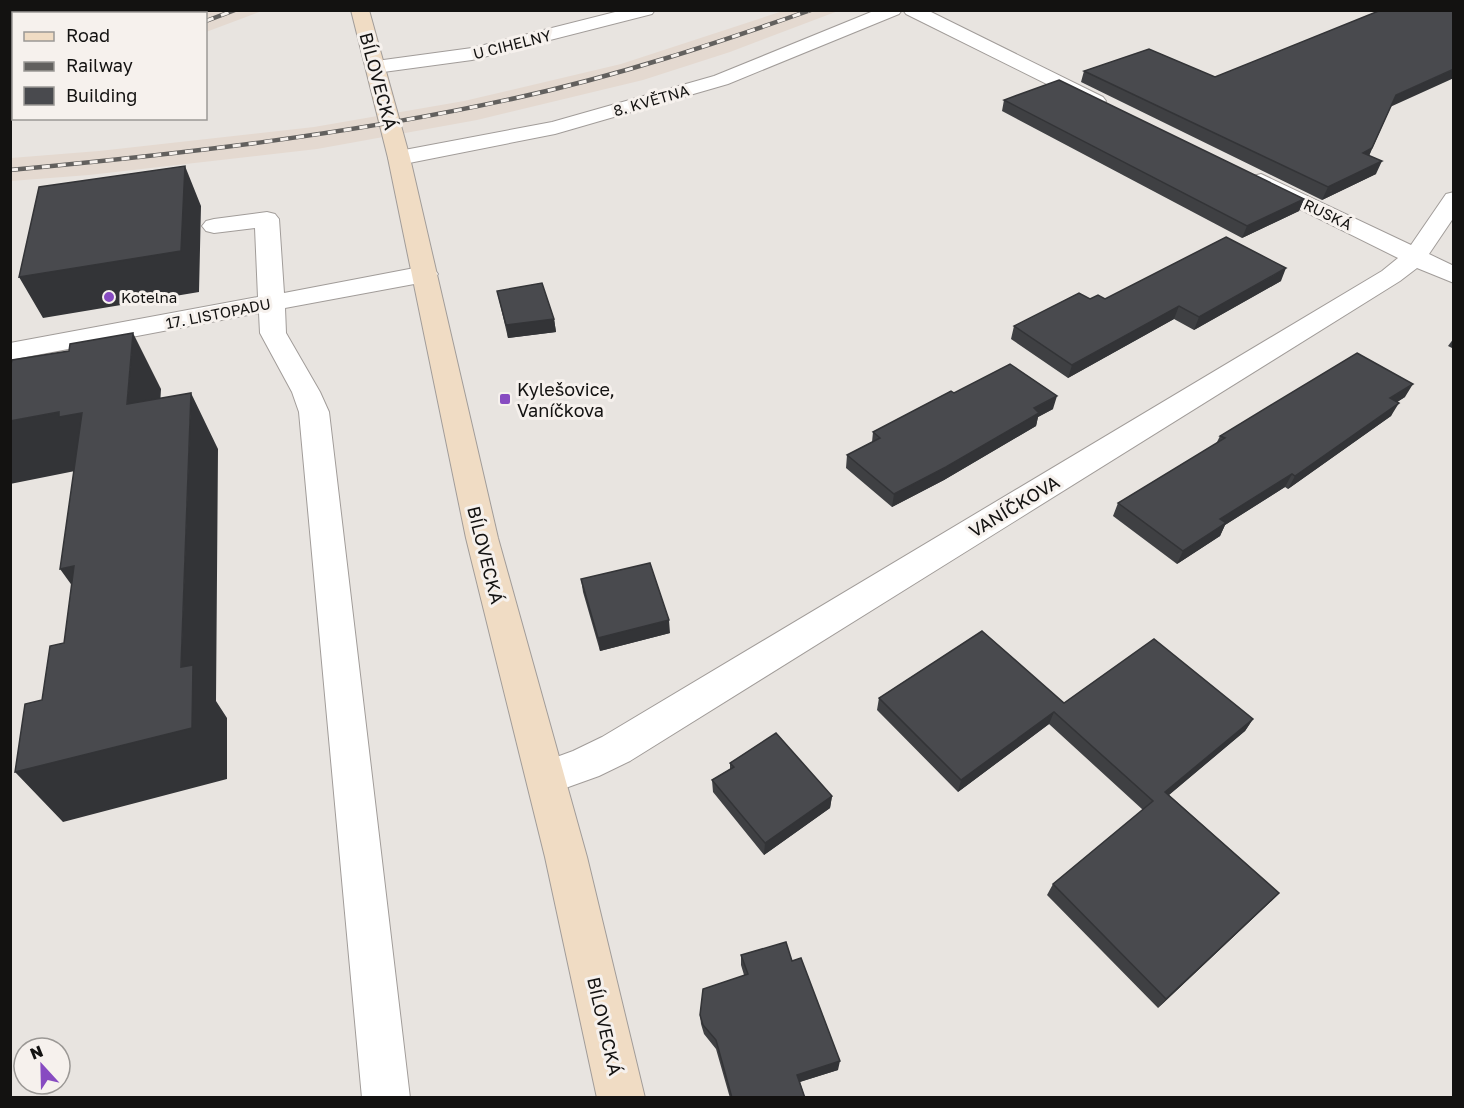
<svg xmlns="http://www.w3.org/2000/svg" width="1464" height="1108" viewBox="0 0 1464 1108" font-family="'Golos Text',sans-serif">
<rect width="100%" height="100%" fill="#e8e4e0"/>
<path fill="#e4d9d0" d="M212,10h50v1l-56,21v-18l-3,-1z
M783,11h55l-108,41 -87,28 -166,40 -160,29 -228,26 -78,6v-23l88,-7 215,-24 150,-26 157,-37z"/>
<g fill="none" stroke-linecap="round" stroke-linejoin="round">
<defs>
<path id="street" d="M623,10h32l-3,4 -180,46 -96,13 -7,-2 -3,-4 3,-4 7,-2 96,-13z
M876,10h26l-3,4 -171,70 -173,50 -156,31 -8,-2 -3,-5 3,-5 8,-2 153,-29 162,-46z
M903,10h24l176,87 3,4 -3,4h-14l-183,-91z
M1261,174l150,71 35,-51 8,-2v25l-25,37 25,12v17l-37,-15 -17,13 -770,480 -31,15 -53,19 -14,-5 -6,-12 6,-12 41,-15 29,-14 780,-466 16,-13 -145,-72 -3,-5 3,-5z
M267,212l8,2 4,5 5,74 141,-27 9,3 4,5 -4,5 -9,3 -140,26 1,25 34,59 9,20 81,686h-48l-63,-686 -7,-20 -32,-59 -1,-20 -249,47v-17l248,-46 -3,-69 -41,5 -8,-2 -4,-5 4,-5 8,-2z"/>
<path id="secondary" d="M351,10h18l41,148 88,380 89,319 58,241h-48l-52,-241 -79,-319 -78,-380z"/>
</defs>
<use href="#street" stroke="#a19c99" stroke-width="2"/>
<use href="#secondary" stroke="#a19c99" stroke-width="2"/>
<use href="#street" fill="#fff" fill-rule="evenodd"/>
<use href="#secondary" fill="#f0dcc4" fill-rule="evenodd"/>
<defs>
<path id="rail" d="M206,21l29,-11
M10,111l4,-2
M10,170c170,-16 339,-35 506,-72 101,-22 198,-54 295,-88"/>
</defs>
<use href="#rail" stroke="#62605e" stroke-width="4.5"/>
<use href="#rail" stroke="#f6f1ed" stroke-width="3" stroke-dasharray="8" stroke-linecap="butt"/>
</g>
<path fill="#3f4043" d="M1084,71l131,6 176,29 -22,50 7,18 -54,26 -241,-118z
M1004,100l300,99 -5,12 -57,27 -240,-127z
M1281,281l-87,49 -20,-11 -106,59 -57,-39 3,-13 76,-27h15z
M497,291l57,28 2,13 -48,6z
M1454,338v11l-6,-3z
M954,393l99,16 -15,8 -2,9 -92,54 -52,27 -46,-39 1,-13 25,-13 1,-10z
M1405,397l-8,5 -6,14 -103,73 -3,-2 -60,38 -5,11 -43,28 -64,-48 5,-13 98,-59 4,-8z
M581,579l89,54 -70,18 -17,-59z
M879,698l185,5 189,16 -8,12 -76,64 110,98 -10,10 -111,105 -111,-113 6,-11 90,-74 -94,-86 -91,68 -81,-82z
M730,763l102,33 -2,12 -66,47 -51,-63 -1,-12 18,-11z
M741,955l51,6 46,109 -38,12 5,16h-75l-14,-49 -12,-15 -3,-10 -1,-9 44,-40 -3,-10z"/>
<path fill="#333437" d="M1454,69v9l-64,29 6,-12z
M1372,148l-5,13 -4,-8z
M1382,161l-6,13 -54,26 6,-13z
M185,166l16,40 -2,86 -156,26 -24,-41z
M1304,199l-5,12 -57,27 5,-12z
M1286,268l-5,13 -87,49 5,-13z
M1179,306l-5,13 -106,59 4,-13z
M554,319l2,13 -48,6 -2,-13z
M133,333l28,56 -4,71 -30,-56z
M1413,384l-8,13 -22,14 7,-13z
M191,393l27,56 -2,252 11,17v61l-164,43 -48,-50 166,-105z
M1057,396l-4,13 -15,8 -2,9 -92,54 -52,27 2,-13 140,-86z
M1399,403l-8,13 -103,73 7,-13z
M59,412l23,1 8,55 -80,16v-63z
M1292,474l-7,13 -60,38 -5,11 -43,28 6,-13 37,-32z
M74,566l25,57 -39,-54z
M669,620l1,13 -70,18 -2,-13z
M1054,712l-5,12 -91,68 3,-12z
M1253,719l-8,12 -87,73 7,-12z
M832,796l-2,12 -66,47 1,-12z
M1279,893l-10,10 -111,105 8,-9z
M840,1061l-2,9 -42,13 1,-8z"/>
<path fill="#494a4e" stroke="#333437" stroke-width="1.5" d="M1381,10h73v59l-58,26 -24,53 -9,5 19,8 -54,26 -244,-116 65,-22 66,28z
M1059,80l245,119 -57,27 -243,-126z
M185,166l-4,85 -162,26 20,-90z
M1226,237l60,31 -87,49 -20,-11 -107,59 -58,-39 65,-33 11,6 8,-4 7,4z
M542,283l12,36 -48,6 -9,-34z
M133,333l-6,71 64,-11 -10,274 12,-2 -1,63 -177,44 10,-68 17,-4 8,-54 14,-3 10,-77 -14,3 22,-156 -23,4v-5l-49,9v-53l2,-8 57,-9 1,-7z
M1357,353l56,31 -23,14 9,5 -104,73 -3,-2 -72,45 6,4 -43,28 -65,-48 107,-65 -5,-2z
M1010,364l47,32 -23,12 5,5 -93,54 -52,27 -47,-39 33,-17 -7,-6 78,-41 3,2z
M650,563l19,57 -71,18 -17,-59z
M982,631l82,72 90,-64 99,80 -88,73 114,101 -113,106 -113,-115 100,-83 -99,-89 -93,68 -82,-82z
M776,733l56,63 -67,47 -53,-63 22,-13 -4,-4z
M786,942l6,19 9,-3 39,103 -43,14 8,23h-73l-16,-58 -13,-15 -3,-10 3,-26 45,-15 -7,-19z"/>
<g fill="#874bc1" stroke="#f6f1ed" stroke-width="2">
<circle cx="109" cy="297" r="6"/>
<rect x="499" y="393" width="12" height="12" rx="3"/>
</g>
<g text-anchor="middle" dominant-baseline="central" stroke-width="6" stroke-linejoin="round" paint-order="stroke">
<g font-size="15" fill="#131211" stroke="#f6f1ed">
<text transform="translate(512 44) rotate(-14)">U CIHELNY</text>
<text transform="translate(651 100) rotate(-16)">8. KVĚTNA</text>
<text transform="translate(1328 214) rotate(26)">RUSKÁ</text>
<text transform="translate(218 313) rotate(-11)">17. LISTOPADU</text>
</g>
<g font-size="15" fill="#131211" stroke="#f6f1ed" text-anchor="start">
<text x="121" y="297">Kotelna</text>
</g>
<g font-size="18" fill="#131211" stroke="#f6f1ed">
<text transform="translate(379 81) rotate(75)">BÍLOVECKÁ</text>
<text transform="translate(1014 506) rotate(-31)">VANÍČKOVA</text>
<text transform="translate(486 555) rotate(76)">BÍLOVECKÁ</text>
<text transform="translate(605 1026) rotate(77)">BÍLOVECKÁ</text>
</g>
<g font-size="18" fill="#131211" stroke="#f6f1ed" text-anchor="start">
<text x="517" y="389">Kylešovice,<tspan x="517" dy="21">Vaníčkova</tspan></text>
</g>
</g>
<rect width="1464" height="1108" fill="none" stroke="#131211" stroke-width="24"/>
<rect x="12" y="12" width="195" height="108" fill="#f6f1ed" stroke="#9b9895" stroke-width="1.5"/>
<rect x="24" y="32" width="30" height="9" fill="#f0dcc4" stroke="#9b9895" stroke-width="1.5"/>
<text x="66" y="42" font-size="18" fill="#131211">Road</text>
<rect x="24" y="62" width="30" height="9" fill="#62605e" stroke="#9b9895" stroke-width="1.5"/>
<text x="66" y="72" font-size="18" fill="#131211">Railway</text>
<rect x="24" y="87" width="30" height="18" fill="#494a4e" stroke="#9b9895" stroke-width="1.5"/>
<text x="66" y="102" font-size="18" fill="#131211">Building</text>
<g transform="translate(42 1066) rotate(338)"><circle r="28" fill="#f6f1ed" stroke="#9b9895" stroke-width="1.5"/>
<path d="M0-4.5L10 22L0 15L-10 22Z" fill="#874bc1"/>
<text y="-9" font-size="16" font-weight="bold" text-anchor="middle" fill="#131211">N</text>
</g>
</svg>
